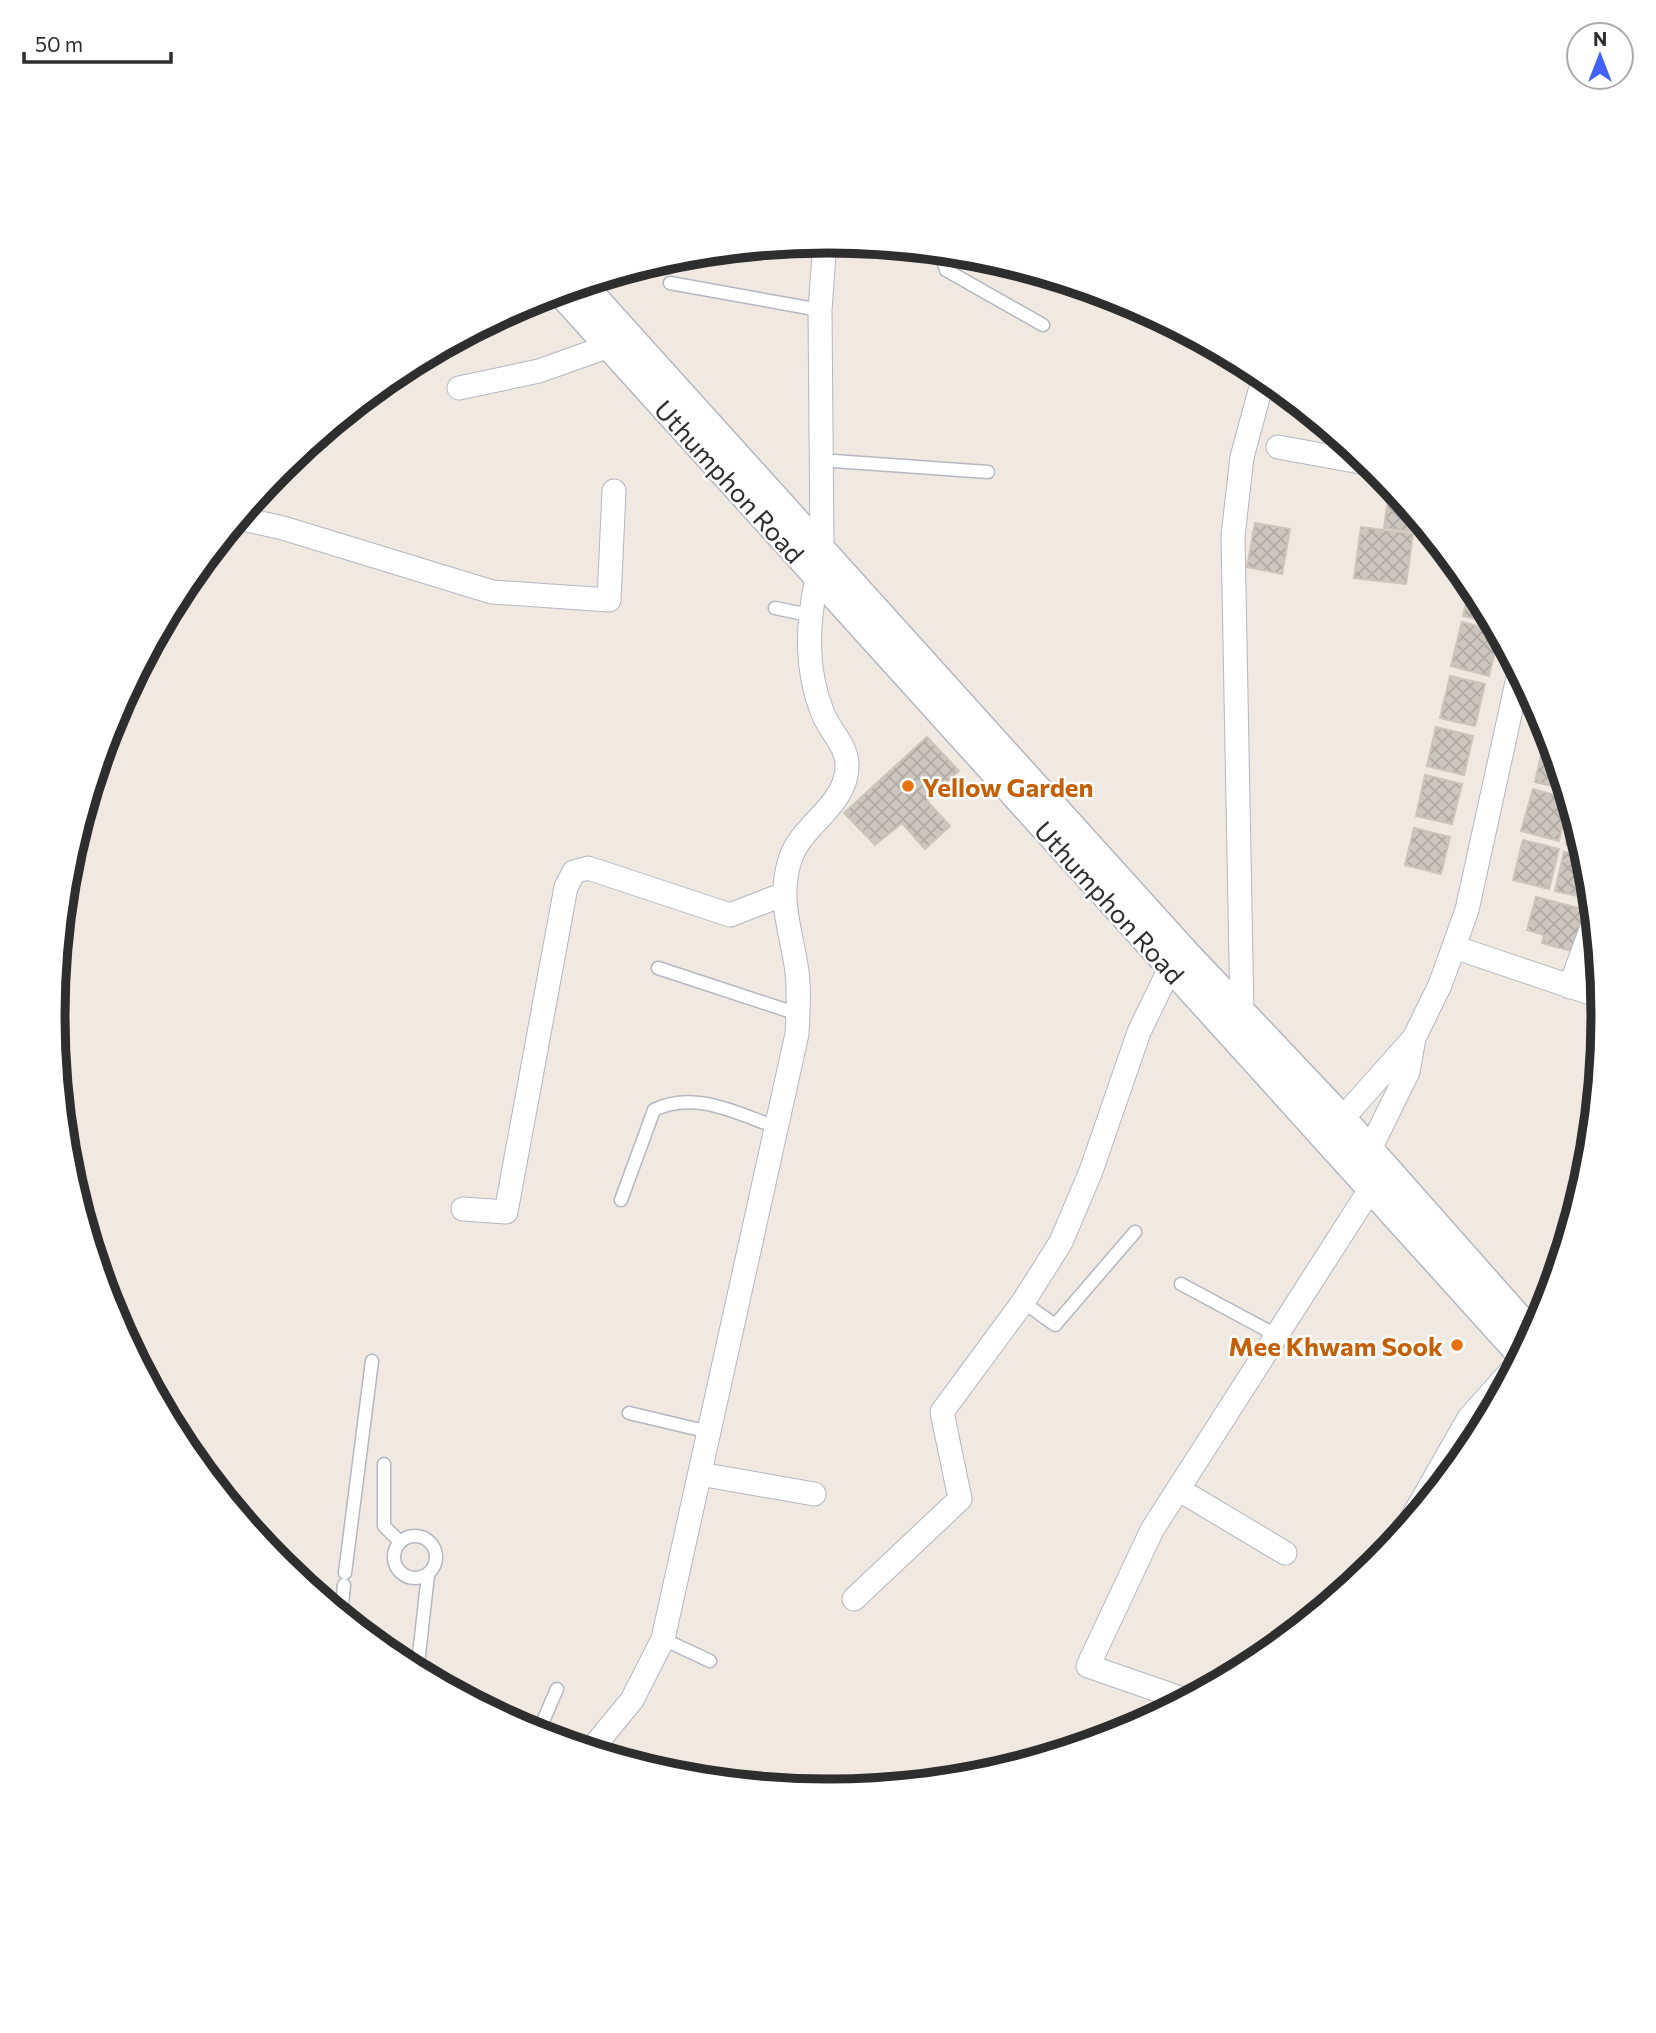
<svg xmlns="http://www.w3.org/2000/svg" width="1656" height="2033" viewBox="0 0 1656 2033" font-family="Commissioner,sans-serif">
<defs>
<pattern id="building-cross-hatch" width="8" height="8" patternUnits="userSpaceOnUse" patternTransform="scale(1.75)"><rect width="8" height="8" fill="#cbc7bf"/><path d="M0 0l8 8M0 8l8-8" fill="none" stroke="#afaba4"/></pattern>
</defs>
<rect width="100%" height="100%" fill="#efe9e1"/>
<path fill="url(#building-cross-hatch)" stroke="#cbc5ba" stroke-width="2" d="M1389,492l8,1 21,26 -2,13 -32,-4z
M1255,523l35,6 -8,45 -35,-7z
M1361,527l52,7 -7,50 -52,-6z
M1471,583l2,3 20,37 -30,-7z
M1462,622l35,9 2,3 -10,42 -38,-10z
M1450,676l35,8 -10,42 -35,-8z
M1543,718l2,2 4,16 -9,-2z
M1436,727l37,9 -9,39 -37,-9z
M927,737l32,34 -32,30 23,25 -25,23 -23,-26 -27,22 -31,-32z
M1544,741l7,1 14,47 -30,-7z
M1425,775l37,9 -10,40 -36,-8z
M1533,789l35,10 -9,42 -38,-10z
M1573,813l10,35 -17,-4z
M1414,828l36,9 -9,37 -36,-9z
M1523,840l36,9 -10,40 -36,-9z
M1564,852l22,4 5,43 -36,-8z
M1536,897l50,13 -11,42 -33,-9 2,-8 -17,-5z"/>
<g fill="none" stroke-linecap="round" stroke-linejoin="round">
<defs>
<path id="service" d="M940,252l6,18 97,55
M670,283l150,27
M820,460l168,12
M775,608l34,7
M658,968l140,46
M621,1200l33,-90c40,-20 82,3 122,17
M1181,1284l95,51
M1023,1302l32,23 80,-93
M629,1413l80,19
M384,1464v62l16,16
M394 1557a21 21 0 1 1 42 0a21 21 0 1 1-42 0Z
M345,1573l27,-212
M341,1615l3,-30
M663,1639l47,22
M417,1672l11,-97
M537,1735l20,-46"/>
<path id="minor" d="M459,388l80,-17 70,-25
M1278,447l93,17
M238,518l45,10 209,64 117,8 5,-109
M822,547l-2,-237 5,-69
M1454,947l148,50
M1570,987l24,-66
M1242,1014l-9,-478 9,-79 22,-81
M1342,1119l72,-81
M1369,1151l39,-79 6,-34 26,-53 27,-75 52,-237
M463,1209l43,3 60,-325 8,-15 14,-4 142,47 54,-21
M700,1474l114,20
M1178,1489l107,64
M1404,1532l65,-114 50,-56
M854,1599l106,-100 -18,-87 81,-110 38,-60 30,-71 48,-139 31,-64
M1186,1700l-98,-34 64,-136 219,-342
M590,1751l42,-51 31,-61 134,-605c1,-23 3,-47 -1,-69 -6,-37 -18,-68 -6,-105 10,-35 57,-54 57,-94 0,-21 -16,-33 -24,-52 -18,-45 -16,-89 -6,-136"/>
<path id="tertiary" d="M582,285l602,667 158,167 191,216
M560,291l962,1064"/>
</defs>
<use href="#service" stroke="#b4b7c1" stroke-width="15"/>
<use href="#minor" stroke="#b4b7c1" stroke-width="25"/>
<use href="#tertiary" stroke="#b4b7c1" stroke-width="31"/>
<use href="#service" stroke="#fff" stroke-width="12"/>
<use href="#minor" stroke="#fff" stroke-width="23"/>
<use href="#tertiary" stroke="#fff" stroke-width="28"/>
</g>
<g fill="#e8710a" stroke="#fff" stroke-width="2.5">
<circle cx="908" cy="786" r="7"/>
<circle cx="1457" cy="1345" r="7"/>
</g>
<g text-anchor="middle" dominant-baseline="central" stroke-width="5" stroke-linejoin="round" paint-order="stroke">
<g font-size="26" fill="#2e2e2e" stroke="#fff">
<text transform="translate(730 481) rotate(48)">Uthumphon Road</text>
<text transform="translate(1110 902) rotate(48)">Uthumphon Road</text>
</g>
<g font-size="26" font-weight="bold" fill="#c56008" stroke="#fff" text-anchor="start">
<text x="922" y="786">Yellow Garden</text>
<text x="1443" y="1345" text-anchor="end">Mee Khwam Sook</text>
</g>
</g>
<path d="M0 0H1656V2033H0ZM65 1016a763 763 0 1 1 1526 0a763 763 0 1 1-1526 0Z" fill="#fff" fill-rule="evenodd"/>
<path fill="none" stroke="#2e2e2e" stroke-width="9" d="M65 1016a763 763 0 1 1 1526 0a763 763 0 1 1-1526 0Z"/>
<g transform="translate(1600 56)"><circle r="33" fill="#ffffff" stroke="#ababab" stroke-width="2"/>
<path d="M0-5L12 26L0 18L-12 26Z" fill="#4264fb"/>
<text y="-10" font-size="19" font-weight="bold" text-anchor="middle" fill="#2e2e2e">N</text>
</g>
<path d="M24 52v10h147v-10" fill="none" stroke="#2e2e2e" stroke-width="3.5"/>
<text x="35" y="52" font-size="21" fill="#2e2e2e" stroke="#ffffff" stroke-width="5" paint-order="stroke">50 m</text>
</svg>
